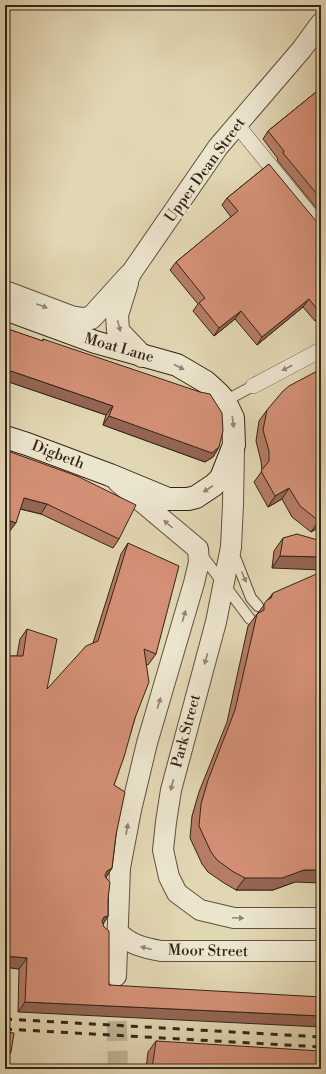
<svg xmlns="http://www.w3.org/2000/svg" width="326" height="1074" viewBox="0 0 326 1074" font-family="'Libre Bodoni',serif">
<rect width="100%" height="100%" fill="#e2d7b3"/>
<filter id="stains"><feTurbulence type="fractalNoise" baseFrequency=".005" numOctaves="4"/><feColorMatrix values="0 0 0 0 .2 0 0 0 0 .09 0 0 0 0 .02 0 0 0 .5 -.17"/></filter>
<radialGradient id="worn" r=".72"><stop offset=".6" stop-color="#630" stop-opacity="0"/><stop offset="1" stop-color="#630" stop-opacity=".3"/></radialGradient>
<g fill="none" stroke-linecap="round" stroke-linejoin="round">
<path stroke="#bfb394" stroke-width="20" stroke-dasharray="20 10" stroke-linecap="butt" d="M116,991l2,78"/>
<defs>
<path id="service" d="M225,401l28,-15
M233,552l18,46 7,8
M201,554l49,65"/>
<path id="pedestrian" d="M237,125l84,103
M253,386l68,-36"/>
<path id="minor" d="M129,276l89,-129 84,-98 19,-26
M234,448l-1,56 -2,43 -15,75 -45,168 -5,32 -3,28 6,27 8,16 23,17 34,8h87
M118,932c12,13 27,16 43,19h160
M116,976l4,-108 11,-58 16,-67 47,-160 5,-21 -1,-13 -80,-67"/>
<path id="tertiary" d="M127,283l-10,32 1,16 24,25
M5,292l66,25 11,2 9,-1 38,-42"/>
<path id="secondary" d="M5,309l90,33 82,23 29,17 12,11 7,8 8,17 1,27 -13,33 -7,7 -18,12 -8,2h-20l-58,-24 -83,-31 -22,-7"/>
</defs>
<use href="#service" stroke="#60513e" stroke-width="12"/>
<use href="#pedestrian" stroke="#60513e" stroke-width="16"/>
<use href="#minor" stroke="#60513e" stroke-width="22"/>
<use href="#tertiary" stroke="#60513e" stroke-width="24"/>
<use href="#secondary" stroke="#342417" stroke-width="24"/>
<use href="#service" stroke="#ece5ce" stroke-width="10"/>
<use href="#pedestrian" stroke="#ece5ce" stroke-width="15"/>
<use href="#minor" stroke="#ece5ce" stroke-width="20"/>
<use href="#tertiary" stroke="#ece5ce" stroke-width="22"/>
<use href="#secondary" stroke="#ece5ce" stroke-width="22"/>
<path stroke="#342417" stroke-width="3" stroke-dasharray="7 7" stroke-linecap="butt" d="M5,1019l316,18
M5,1029l316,18"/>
</g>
<path fill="#b67c65" stroke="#342417" d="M321,88v126l-44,-54 1,-1 -15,-20 5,-8z
M269,164l52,152 -6,5 -12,-14 -46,38 -22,-26 -21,17 -21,-25 5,-7 -28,-34 6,-8 55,-45 -9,-12 5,-7z
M5,328l37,13 1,-2 176,108 -6,10 -8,5 -102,-37 3,-10 -100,-34 -1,1z
M321,369v157l-10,6 -19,-15 -10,-18 -14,8 -14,-25 8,-11 -1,-10 -5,-20 3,-20 8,-11z
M5,450l114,89 -6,9 -72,-34 -21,-5 -11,23 -4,-1z
M283,538l38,3 -49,27 2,-17z
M128,543l28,111 -8,11 -2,-1 -11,54 -21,67 2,50 -4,33 -6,9 2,22v17l-5,8 -85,88 1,-43 -14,-2v-305l4,-6h8l3,-17 7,-10 20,60 46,-46 28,-89z
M273,593l22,289 -22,8h-37l-12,-7 -16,-11 -6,-8 -12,-26 2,-22 7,-24 28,-70 21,-96z
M156,1041l165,28h-175l2,-17z"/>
<path fill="#946553" stroke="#342417" d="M309,299l-6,8 -46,38 5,-8z
M241,311l-6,8 -21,17 5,-8z
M321,312v4l-6,5 5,-8z
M11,371l102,35 -7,9 -100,-34 -1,1v-10z
M109,416l110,31 -6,10 -8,5 -102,-37z
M289,488l-7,11 -14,8 7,-11z
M24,498l23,6 -6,10 -24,-6z
M5,519l11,4 -7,9 -4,-1z
M321,520v6l-10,6 8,-11z
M280,556l41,1v13l-49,-2z
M112,868l-7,11 -6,3 8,-11z
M304,870h17v13l-26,-1 -22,8h-37l9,-12z
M108,916l-7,11 -4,1 7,-11z
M5,956l22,2 -8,11 -14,-2z
M25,1002l296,14v11l-303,-15z
M5,1051l6,1 -5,7h-1z"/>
<path fill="#d49076" stroke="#342417" d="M321,88v111l-38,-46 1,-2 -16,-20z
M269,164l52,63v85l-1,1 -11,-14 -47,38 -21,-26 -22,17 -20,-25 6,-5 -29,-36 62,-51 -11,-13z
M5,328l38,13v-2l157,53 10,2 12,19 1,18 -4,16 -7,6 -103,-37 4,-10 -102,-35 -1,3 -5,-2z
M321,369v151l-2,1 -19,-15 -11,-18 -14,8 -14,-25 8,-10v-10l-6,-21 4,-20 16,-19 6,-5z
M5,450l72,26 59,29 -17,34 -72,-35 -23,-6 -8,25 -11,-4z
M297,534l24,7v16l-41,-1 3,-18z
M128,543l51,23 -23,88 -12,-5 5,33 -14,36 -11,39 -10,28 11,7 -9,43 -4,33 -5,3 -2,4 1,3 4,4 -2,17v17l-4,1 -2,4 2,6 5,4v54l212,12v19l-296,-14 2,-44 -22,-2v-287l4,-13h14l4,-27 30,10 -10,50 39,-43 12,-5z
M321,572v298h-17l-22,8h-37l-13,-7 -15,-11 -6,-8 -12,-26 2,-22 7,-24 27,-70 22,-96 7,-4v-6l3,-4 4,-2 2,-5z
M5,1032l9,1 -3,19 -6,-1z
M156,1041l165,10v18h-169z"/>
<defs><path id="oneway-solid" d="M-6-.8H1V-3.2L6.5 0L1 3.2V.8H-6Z"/></defs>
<g fill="#908472">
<use href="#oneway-solid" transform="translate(42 306) rotate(20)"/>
<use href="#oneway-solid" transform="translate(119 326) rotate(75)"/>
<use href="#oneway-solid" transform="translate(179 367) rotate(27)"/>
<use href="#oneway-solid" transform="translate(287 368) rotate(152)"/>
<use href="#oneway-solid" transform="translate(233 422) rotate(82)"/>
<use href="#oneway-solid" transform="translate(208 489) rotate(147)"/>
<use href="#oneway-solid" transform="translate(168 524) rotate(-139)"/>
<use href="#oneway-solid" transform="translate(244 577) rotate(67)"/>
<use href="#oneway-solid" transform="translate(184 616) rotate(-73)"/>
<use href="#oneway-solid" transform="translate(206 659) rotate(106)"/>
<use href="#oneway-solid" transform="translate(159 703) rotate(-74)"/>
<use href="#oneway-solid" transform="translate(172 785) rotate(104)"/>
<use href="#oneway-solid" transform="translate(127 829) rotate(-80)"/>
<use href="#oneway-solid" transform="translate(238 918) rotate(3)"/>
<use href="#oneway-solid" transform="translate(146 948) rotate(-166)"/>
</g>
<g text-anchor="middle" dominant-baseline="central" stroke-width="3.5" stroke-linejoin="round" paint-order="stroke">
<g font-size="15" fill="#342417" stroke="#ece5ce">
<text transform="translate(205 170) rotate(-54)">Upper Dean Street</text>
<text transform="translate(119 348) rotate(16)">Moat Lane</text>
<text transform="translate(58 455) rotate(21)">Digbeth</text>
<text transform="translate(186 731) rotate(-75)">Park Street</text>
<text transform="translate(208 951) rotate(1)">Moor Street</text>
</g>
</g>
<rect width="326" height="1074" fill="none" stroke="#e2d7b3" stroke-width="20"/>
<rect x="6" y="6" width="314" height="1062" fill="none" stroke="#342417" stroke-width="2"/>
<rect x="10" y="10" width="306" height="1054" fill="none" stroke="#342417"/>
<rect width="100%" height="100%" filter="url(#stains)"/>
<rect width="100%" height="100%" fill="url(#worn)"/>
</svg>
